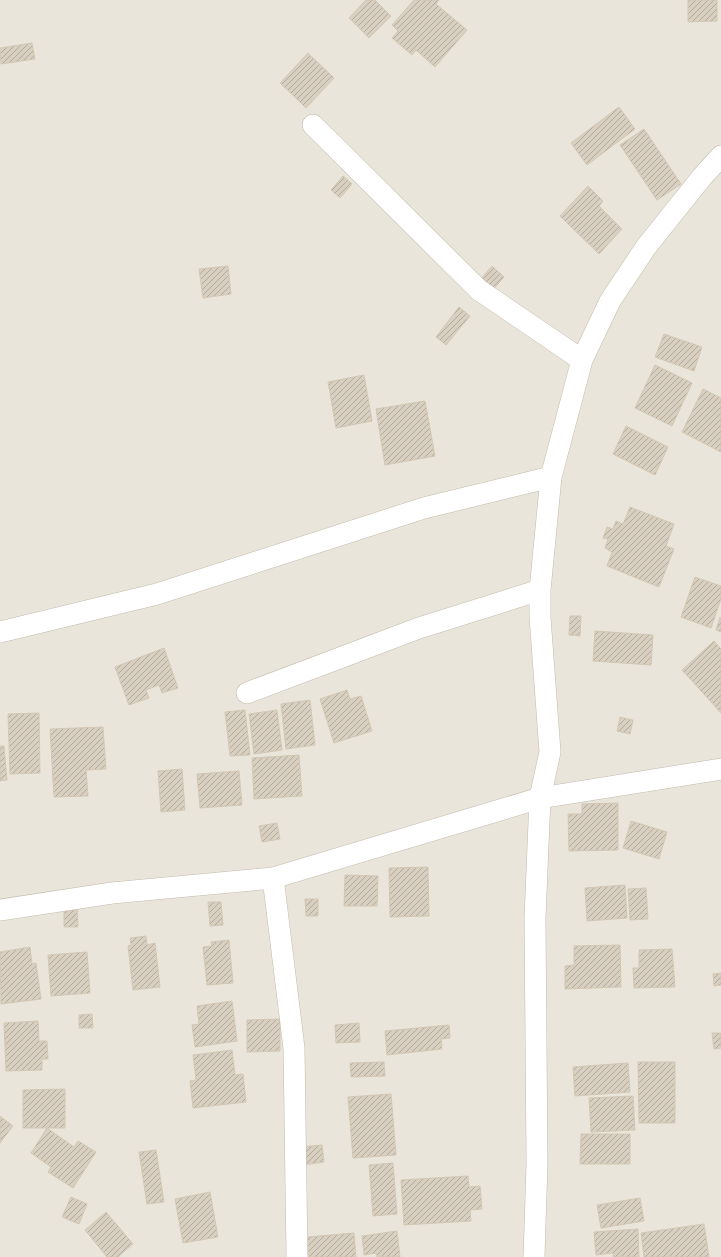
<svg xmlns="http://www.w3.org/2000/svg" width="721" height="1257" viewBox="0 0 721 1257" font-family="'Work Sans',sans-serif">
<defs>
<pattern id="building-hatch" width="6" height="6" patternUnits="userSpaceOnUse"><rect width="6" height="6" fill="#d8cfc1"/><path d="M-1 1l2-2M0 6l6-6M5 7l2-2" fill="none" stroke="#b1aa9e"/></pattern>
</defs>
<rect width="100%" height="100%" fill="#f6f3ec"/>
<path fill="#eae5da" d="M0,0h721v1257h-721z"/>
<path fill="url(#building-hatch)" stroke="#d3c7b4" d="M366,0h9l16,16 -22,22 -20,-20z
M414,0h25l-3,4 31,26 -32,37 -19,-17 -4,5 -20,-17 6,-7 -6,-6z
M688,0h29v21l-29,1z
M32,43l3,16 -34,5 -1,-16z
M308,53l26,25 -28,30 -26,-25z
M619,107l16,22 -48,36 -16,-22z
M644,129l37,55 -24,16 -37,-55z
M343,176l9,8 -12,14 -9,-8z
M588,186l15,15 -4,5 23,23 -23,25 -39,-38z
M228,266l3,28 -28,4 -4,-29z
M492,266l12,11 -12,14 -12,-11z
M459,307l11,9 -24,29 -10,-8z
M664,334l38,13 -8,24 -39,-14z
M655,365l37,18 -20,43 -37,-18z
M364,375l8,46 -36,7 -8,-46z
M703,389l18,9v54l-39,-20z
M425,401l10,55 -50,9 -9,-56z
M626,426l42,21 -13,28 -42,-21z
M630,507l44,17 -8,22 8,3 -15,38 -52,-21 5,-14 -7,-4 3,-9 -5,-1 4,-11 6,2 3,-8 7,3z
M695,577l26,9v13l-10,29 -30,-11z
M570,616h11l-1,20 -11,-1z
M720,617l1,1v14l-5,-2z
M595,631l58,4 -2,30 -58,-4z
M714,641l7,8v64l-39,-43z
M164,648l14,40 -16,5 -3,-8 -13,5 3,8 -20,7 -14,-38z
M347,690l3,9 11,-3 11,35 -38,12 -14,-44z
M310,700l5,45 -29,4 -5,-45z
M245,710l5,45 -20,1 -5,-44z
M277,710l5,40 -28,4 -5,-40z
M39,713l1,60 -30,1 -2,-60z
M620,717l13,3 -3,14 -13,-3z
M103,727l3,42 -20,1 2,26 -34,1 -4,-68z
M0,746h4l3,34 -7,1z
M299,755l3,41 -48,3 -2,-41z
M182,769l3,41 -24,2 -3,-41z
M239,771l3,34 -42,3 -3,-34z
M618,803v47l-49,1 -1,-37h14v-10z
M631,821l36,11 -8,27 -36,-11z
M277,823l3,16 -18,3 -3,-16z
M428,867l1,49 -39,1 -1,-49z
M345,875l33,1 -1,30h-33z
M625,885l2,33 -40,3 -2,-33z
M646,888l2,31 -18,1 -2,-31z
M305,899h13v17h-12z
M208,902h13l2,23 -13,1z
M77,909l1,18h-14v-17z
M146,936l1,9 8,-2 5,44 -27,3 -5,-44 3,-1 -1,-7z
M229,940l4,43 -26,2 -4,-38 9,-1 -1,-4z
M620,945l1,42 -56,2v-23l9,-1v-19z
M30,947l2,17 4,-1 5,36 -40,5 -1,-52z
M672,949l3,38 -41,1 -1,-20h6v-18z
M87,952l3,41 -39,3 -3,-41z
M721,973v12l-7,1 -1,-12z
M232,1001l5,40 -42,6 -3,-22 7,-1 -2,-18z
M92,1014l1,14h-14v-13z
M280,1019v32l-33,1v-32z
M38,1021l1,20h8l1,18h-6v11l-36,1 -2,-48z
M359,1023l1,19 -24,1 -1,-18z
M449,1025l1,13 -9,1 1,10 -55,6 -2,-24z
M712,1033h9v15l-7,1z
M232,1050l3,25 8,-1 3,28 -53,6 -3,-27 6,-1 -3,-25z
M384,1062l1,14 -34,1 -1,-14z
M638,1062h37v61h-36z
M628,1063l2,29 -55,4 -2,-29z
M65,1089v39h-42v-38z
M391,1094l5,61 -43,3 -5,-61z
M633,1096l2,34 -44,2 -2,-34z
M0,1116l13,10 -13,17z
M47,1128l27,19 4,-6 18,11 -23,36 -25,-16 3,-5 -20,-14z
M581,1134h49v30h-50z
M322,1145l2,17 -22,3 -1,-18z
M156,1150l8,52 -17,2 -8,-52z
M393,1163l4,51 -24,2 -4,-51z
M468,1176l1,11 11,-1 2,23 -12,1 1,11 -67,4 -3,-45z
M210,1192l8,45 -35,6 -8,-44z
M71,1197l16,7 -8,20 -17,-7z
M640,1198l4,23 -43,7 -4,-23z
M106,1212l27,32 -15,13h-11l-22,-27z
M704,1224l5,33h-65l-3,-24z
M638,1229l1,28h-26v-4l-17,2 -2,-23z
M397,1231l3,26h-23l-1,-4 -12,2 -2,-19z
M354,1233l2,24h-47l-2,-20z"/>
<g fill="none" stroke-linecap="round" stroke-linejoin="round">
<defs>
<path id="street" d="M313,125l166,165 103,70
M0,632l157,-38 267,-86 127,-31
M247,693l172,-65 121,-38
M273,878l21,170 3,209
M0,910l112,-17 161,-15 267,-80 181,-29
M534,1257l3,-93 -2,-246 5,-120 10,-46 -10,-135v-27l11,-113 31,-117 28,-59 36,-54 56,-70 19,-21"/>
</defs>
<use href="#street" stroke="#c2bbae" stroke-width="22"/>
<use href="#street" stroke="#fff" stroke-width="21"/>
</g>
</svg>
